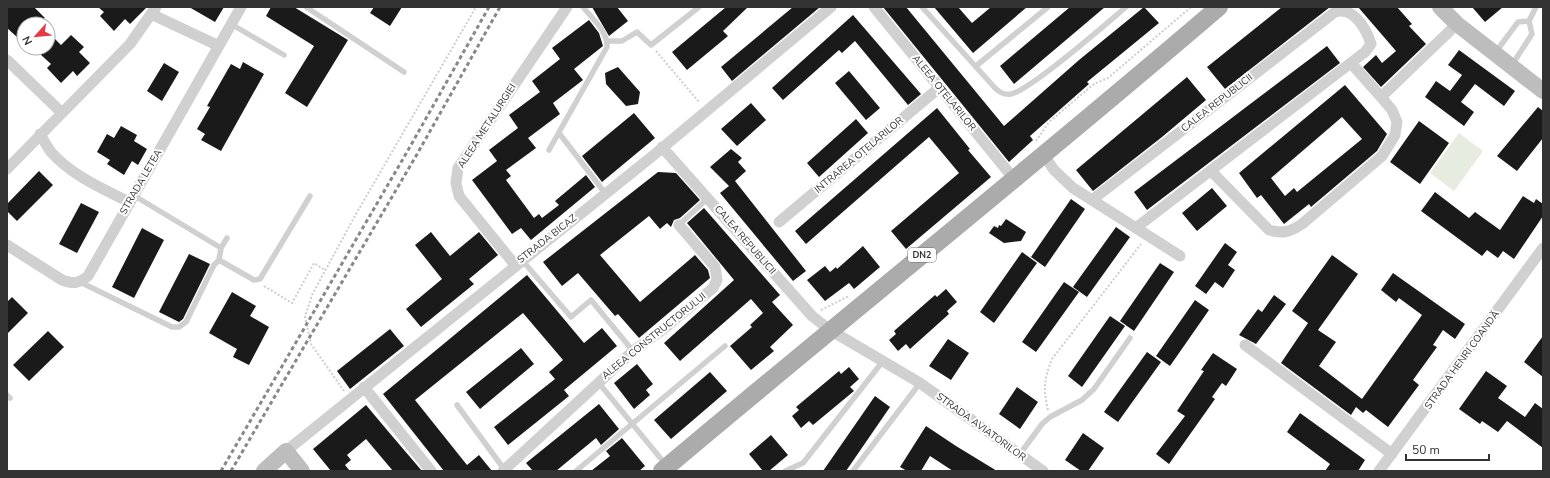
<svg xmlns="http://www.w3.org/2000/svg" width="1550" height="478" viewBox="0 0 1550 478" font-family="'Nunito Sans',sans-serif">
<rect width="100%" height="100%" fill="#fff"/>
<path fill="#e6ecdf" d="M1459,133l24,18 -29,40 -24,-18z"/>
<path fill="#1a1a1a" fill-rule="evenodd" d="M7,7h27l11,11 -6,6h-15v6l-7,7 -10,-9z
M98,7h49l-17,17 -5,-5 -11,12 -14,-15 4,-4z
M189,7h35l-9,15z
M271,7h23l54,33 -41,67 -22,-14 29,-47 -48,-30z
M374,7h28l-12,19 -20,-13z
M592,7h25l11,14 -19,15z
M726,7h22l-25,24 5,5 -41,34 -15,-18z
M793,7h27l-88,74 -11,-14z
M883,7h23l98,119 75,-66 65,-53 15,16 -72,59 2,2 -59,52 3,4 -24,22z
M934,7h24l14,16 19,-16h36l-54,46z
M1070,7h35l-91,77 -14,-18z
M1282,7h48l-105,82 -18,-22z
M1358,7h39l15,17 -3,2 17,18 -45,43 -18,-20 13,-12 6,8 14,-12z
M1472,7h31l-18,15z
M853,15l68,79 -13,11 -53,-64 -13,12 -3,-3 -56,50 -11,-12z
M589,20l10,13 4,13 -29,23 9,11 -30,23 7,11 -32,24 8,10 -30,22 5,6 -5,4 28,38 5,-4 3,4 17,-13 -4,-4 31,-26 9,12 -64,53 -10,-12 -9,6 -40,-54 25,-19 -8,-11 29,-22 -9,-13 31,-23 -8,-11 28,-22 -8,-11z
M71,35l13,12 -5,5 11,11 -13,13 -4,-5 -12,12 -14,-15 4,-4 -11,-10 15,-15 6,6z
M1327,46l13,17 -193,147 -13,-18z
M1459,50l56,41 -11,15 -29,-22 -14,18 13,10 -10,14 -39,-29 11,-16 14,10 12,-16 -14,-10z
M243,62l21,12 -43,77 -20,-11 4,-6 -8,-5 13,-22 -3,-1 24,-42 9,5z
M164,63l15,9 -17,29 -15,-10z
M618,67l22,25 -2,12 -12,2 -20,-22 -1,-11z
M849,71l31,37 -14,12 -31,-37z
M1187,77l19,23 -44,37 -69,54 -17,-21z
M1345,85l42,49 -10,17 -66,56 -2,-3 -25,20 -23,-29 -4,3 -18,-25zM1342,117l20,22 -65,53 -3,-4 -9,8 -14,-18z
M751,103l15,17 -29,26 -16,-17z
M1538,107l5,4v27l-26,33 -20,-15z
M937,108l33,41 -2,1 23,27 -85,72 -15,-18 68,-58 -30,-36 -123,107 -11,-13z
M634,113l21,25 -53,44 -20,-26z
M856,119l12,14 -49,44 -12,-14z
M1419,121l30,22 -29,41 -30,-22z
M121,126l16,9 -3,6 13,8 -9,16 -6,-4 -8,14 -17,-11 3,-4 -13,-8 10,-18 7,4z
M731,149l11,9 -4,4 8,9 -11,10 71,90 -13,10 -73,-88 9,-7 -19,-19z
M39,171l14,14 -36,36 -10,-10v-7z
M658,172l18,1 24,27 -20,18 -6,2 -3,7 -4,-4 -7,6 -11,-13 -49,39 40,47 55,-47 13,15 2,8 -71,60 -21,-24 -3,2 -37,-43 -16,13 -19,-24z
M1212,188l15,18 -30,25 -15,-18z
M1435,192l34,26 6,-6 25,18 23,-34 11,7 2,-4 7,5v12l-29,43 -11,-8 -5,7 -11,-8 -5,6 -61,-45z
M1071,199l14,10 -40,58 -14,-10z
M81,203l18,9 -22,41 -18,-9z
M704,208l76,87 -8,7 21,23 -23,22 4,4 -23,19 -21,-24 22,-19 -2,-2 13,-12 -12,-14 -71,62 -16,-18 70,-63 -47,-57z
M1006,219l20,13 -5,9 -17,2 -15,-10 5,-7 4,2 1,-3 2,1z
M1116,227l14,10 -43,60 -14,-10z
M142,228l22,12 -30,58 -22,-11z
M431,232l19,24 29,-24 19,23 -29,24 5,5 -53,43 -15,-18 36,-30 -27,-34z
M1225,243l12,9 -9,13 7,5 -12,18 -8,-6 -9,12 -11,-8z
M863,246l17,21 -26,22 -5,-6 -24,18 -18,-21 18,-14 5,6 6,-5 1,2z
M1022,252l15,11 -43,60 -14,-11z
M189,254l21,10 -27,55 -4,3 -20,-10z
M1332,255l26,19 -40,56 18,12 -17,24 43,33 60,-84 -23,-17 -3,4 -15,-12 12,-17 72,51 -10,15 -12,-9 -10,15 4,2 -24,33 6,5 -31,42 -22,-17 -3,3 -7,-6 -5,8 -70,-52 27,-40 -16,-12z
M1160,263l14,9 -40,59 -14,-10z
M527,275l57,68 18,-15 15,18 -53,44 5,6 -61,49 -14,-18 61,-48 -6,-7 14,-12 -40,-47 -108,87 52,65 12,-10 13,16h-48l-61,-77z
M1064,282l15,10 -43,60 -14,-10z
M946,289l11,13 -10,9 2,3 -39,35 -4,-5 -8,7 -9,-11 7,-6 -2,-3 41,-36 2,2z
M232,292l24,14 -6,10 19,11 -20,38 -16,-8 4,-8 -28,-16z
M1274,295l12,9 -30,40 -17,-9 19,-26 4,3z
M12,297l16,16 -21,21v-32z
M1195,300l14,10 -39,56 -14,-10z
M1110,316l15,10 -43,61 -14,-11z
M390,329l14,17 -54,43 -13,-18z
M48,331l16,16 -35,34 -16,-16z
M1543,336v41l-19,-15z
M948,339l21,14 -18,27 -22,-14z
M521,348l13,16 -54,45 -14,-17z
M1147,352l14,10 -43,60 -14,-10z
M1213,353l24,16 -11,17 -4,-3 -10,14 3,2 -46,65 -13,-10 29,-38 -8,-5 27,-40 -3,-1z
M637,364l16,20 -7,6 4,5 -16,14 -20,-26z
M849,367l10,12 -9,8 4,4 -41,34 -4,-4 -8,7 -9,-12 7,-6 -3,-3 43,-36 2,3z
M1486,371l21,15 -9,12 27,19 10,-14 8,6v39l-36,-27 -9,11 -16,-11 -2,3 -21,-15z
M710,372l17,19 -56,48 -17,-19z
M1017,387l21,15 -18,27 -21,-15z
M875,396l15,11 -44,64h-23z
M599,404l20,25 -18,16 -5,-7 -40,33h-23l-7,-8z
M366,405l21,25 35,41h-29l-27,-32 -19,16 4,5 -6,5 5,6h-19l-18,-22z
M1300,413l65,47 -7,11h-33l5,-7 -43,-32z
M926,426l30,20 41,25h-44l-23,-15 -9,15h-14l-7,-4z
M1083,433l21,15 -16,23h-7l-16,-11z
M771,435l17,20 -19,16h-6l-14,-17z
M622,438l23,28 -6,5h-48l19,-15 -4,-5z"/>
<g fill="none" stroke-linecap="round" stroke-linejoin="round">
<path stroke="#cdcdcd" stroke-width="2" stroke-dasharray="2 2" stroke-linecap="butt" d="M656,51l43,51
M1036,141l13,-19 45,-38 14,-6 83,-71
M264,286l28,17 22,-40 11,7
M821,310l28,-14
M344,391l-33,-47 -6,-27 7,-22 44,-81 120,-207
M1048,410c-5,-21 -4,-31 4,-51l89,-115"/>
<path stroke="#d0d0d0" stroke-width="5.5" d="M306,7l98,65
M922,7l73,81c5,5 9,7 16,6 20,-4 95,-70 115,-87
M231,24l53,31
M608,41h14l15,-9 14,13 48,-38
M1495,53l23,-31 11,-1
M1512,65l20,-31 -3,-13 7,-14
M976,66l72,-59
M559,133l46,60
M549,150l58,-103c1,-15 -15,-29 -24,-40
M133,195l88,53 6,-10
M679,225l29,-27
M219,260l2,-12
M522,260l49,57 20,-17 42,51
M80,282l92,45h7l7,-5 28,-57 5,-5 35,20 6,-1 50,-83
M598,382l68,83
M7,395l3,3
M457,405l47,64
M1020,454l22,-30 8,-7 32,-17 12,-11 36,-51
M576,471l149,-125
M785,471l18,-8 80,-102
M853,471l67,-88"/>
<path stroke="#d0d0d0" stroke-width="11" d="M874,7l140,172
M151,14l68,32
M7,60l54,52
M1351,63l30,34
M40,134c3,5 7,13 11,18 20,23 52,37 78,50
M662,147l150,169 18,14 90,53 123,88
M1044,155l10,15 19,18 107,68
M7,169l123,-125 26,-37
M1211,171l58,59c14,4 21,2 33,-6l80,-68 13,-21 2,-13 -5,-12 -11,-13 76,-73
M1092,200l243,-188c18,-6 31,16 36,32l-6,8 -228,175
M779,222l160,-134
M7,245l55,35c11,4 16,4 26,-4l153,-269
M515,265l-56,-69 -3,-13 2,-15 109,-161
M1245,345l147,109
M364,387l67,84
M286,451l369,-297 176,-147
M503,471l130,-120 29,-21 51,-42 4,-8 -2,-13 -36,-42
M1379,471l164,-223"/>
<path stroke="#bdbdbd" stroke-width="16" d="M1440,7l17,17 86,67
M264,471l22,-20 16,20"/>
<path stroke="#ababab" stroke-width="18" d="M662,471c185,-156 374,-307 557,-464"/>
<path stroke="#888" stroke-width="3" stroke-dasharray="4 3" stroke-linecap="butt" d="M221,471l186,-319 82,-145
M231,471l185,-315 84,-149"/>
</g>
<g text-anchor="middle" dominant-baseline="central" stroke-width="4" stroke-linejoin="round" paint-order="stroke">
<rect fill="#fff" stroke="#707070" stroke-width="1" x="908" y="248" width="28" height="14" rx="3"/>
<g font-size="9" font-weight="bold" fill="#333">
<text x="922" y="255">DN2</text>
</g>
<g font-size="10" fill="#333" stroke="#fff">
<text transform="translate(944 93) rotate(51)">ALEEA OȚELARILOR</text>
<text transform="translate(1217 103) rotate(-38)">CALEA REPUBLICII</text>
<text transform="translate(487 126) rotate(-57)">ALEEA METALURGIEI</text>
<text transform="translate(859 155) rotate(-40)">INTRAREA OȚELARILOR</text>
<text transform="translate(141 182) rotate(-60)">STRADA LETEA</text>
<text transform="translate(547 239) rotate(-38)">STRADA BICAZ</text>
<text transform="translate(745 240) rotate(49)">CALEA REPUBLICII</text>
<text transform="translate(654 336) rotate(-39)">ALEEA CONSTRUCTORULUI</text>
<text transform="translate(1462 360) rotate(-54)">STRADA HENRI COANDĂ</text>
<text transform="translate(981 427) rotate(36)">STRADA AVIATORILOR</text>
</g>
</g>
<rect width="1550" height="478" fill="none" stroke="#333333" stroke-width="16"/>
<g transform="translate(36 36) rotate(243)"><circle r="19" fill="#ffffff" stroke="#adadad"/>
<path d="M0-3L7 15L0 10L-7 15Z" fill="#e63946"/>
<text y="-6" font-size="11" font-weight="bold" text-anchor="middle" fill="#333333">N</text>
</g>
<path d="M1406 454v6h83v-6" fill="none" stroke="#333333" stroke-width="2"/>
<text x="1412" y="454" font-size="12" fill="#333333" stroke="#ffffff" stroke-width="3" paint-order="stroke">50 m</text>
</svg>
